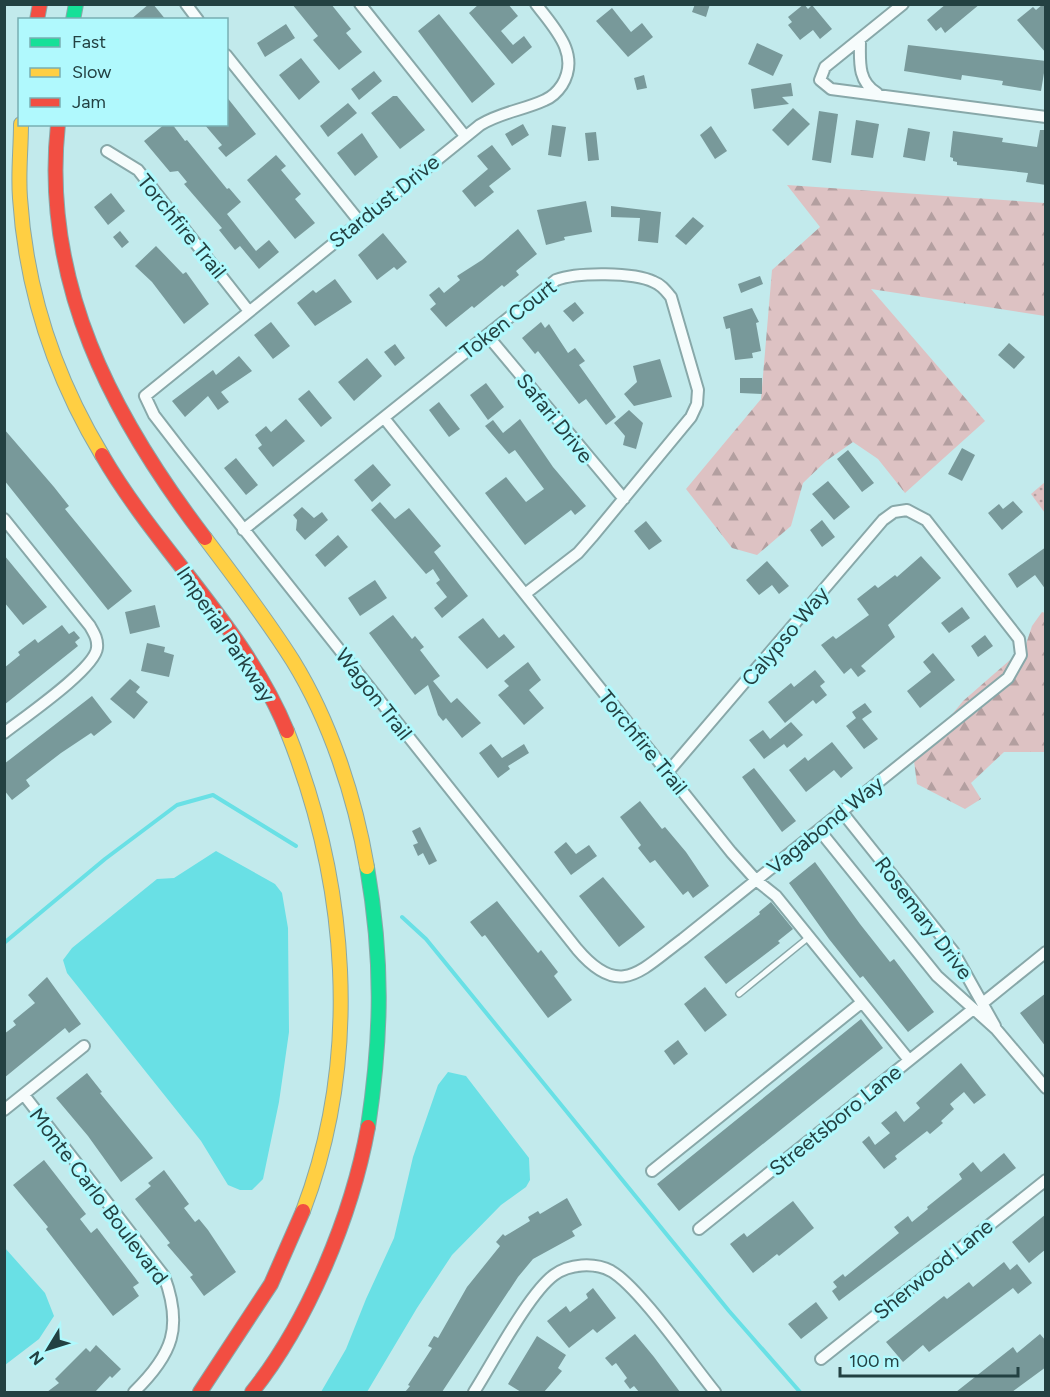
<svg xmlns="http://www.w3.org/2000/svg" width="1050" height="1397" viewBox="0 0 1050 1397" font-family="Figtree,sans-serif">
<defs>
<pattern id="forest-firs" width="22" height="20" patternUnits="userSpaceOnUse" patternTransform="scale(1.5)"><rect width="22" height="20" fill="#ddc2c3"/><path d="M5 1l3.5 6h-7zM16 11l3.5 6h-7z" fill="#b39fa0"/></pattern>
<pattern id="park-dots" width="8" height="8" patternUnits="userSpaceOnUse" patternTransform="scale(1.5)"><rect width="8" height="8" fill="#ddc2c3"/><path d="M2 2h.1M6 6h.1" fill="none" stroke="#b39fa0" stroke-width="1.8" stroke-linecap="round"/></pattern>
</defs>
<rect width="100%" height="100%" fill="#c2eaec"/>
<path fill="url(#forest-firs)" d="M787,185l258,18v113l-174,-27 114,132 -80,72 -27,-34 -25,-17 -27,19 -23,22 -12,43 -34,29 -25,-7 -46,-59 75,-90 11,-129 48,-43z
M1042,612l3,1v139h-41l-33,31 10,16 -16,10 -48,-25 -3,-23 49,-60 62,-54 7,-21z"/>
<path fill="url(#park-dots)" d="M1045,482v31l-14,-19z"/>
<path fill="#69e0e5" d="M216,851l59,33 7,9 6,35 1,104 -10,70 -16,77 -11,11h-12l-12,-5 -27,-44 -134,-168 -4,-13 9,-12 85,-69 17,-1z
M448,1072l18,4 63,82 1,22 -4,7 -25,18 -49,50 -35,53 -50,84h-46l25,-43 20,-50 28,-61 19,-81 25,-72z
M5,1248l40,45 9,23 -15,23 -34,26z"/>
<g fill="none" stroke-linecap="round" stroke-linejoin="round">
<path stroke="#69e0e5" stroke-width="4" d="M402,917l24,22 303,372 71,81
M4,943l101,-84 72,-54 36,-10 83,51"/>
</g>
<path fill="#78999a" d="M149,4h4l13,16h-36z
M292,4h39l20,25 -5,4 16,19 -23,18 -26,-30 5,-4z
M479,4h29l10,12 -17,15 12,14 11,-9 8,11 -20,17 -43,-51z
M695,4h15l-4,13 -14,-5z
M804,4l4,5 4,-4 20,24 -12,10 -7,-9 -13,10 -12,-15 4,-3 -4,-5z
M946,4h34l-35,29 -4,-6 -5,4 -9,-11z
M1043,4h3v49l-29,-33 16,-13 3,3z
M612,8l19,24 11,-9 11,14 -25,20 -32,-36z
M439,14l56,70 -23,19 -54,-72z
M286,24l9,14 -30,19 -8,-14z
M757,43l26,12 -10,21 -25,-12z
M908,45l138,16 -5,30 -39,-6 1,-4 -41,-6 -1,5 -57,-9z
M301,58l19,24 -21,18 -20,-25z
M374,71l8,10 -23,19 -8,-11z
M644,75l3,13 -10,2 -3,-12z
M791,83l2,13 -11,1 7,7 -35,5 -3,-20z
M226,96l30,38 -30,23 -8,-9 4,-3 -18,-21h22z
M393,96h4l28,34 -25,19 -29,-36z
M348,103l9,10 -29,24 -8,-11z
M793,108l17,16 -22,22 -16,-16z
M819,111l19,3 -7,49 -19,-3z
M856,120l23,4 -6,34 -22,-3z
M165,124h7l13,17 2,-1 40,49 2,-1 12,14 -14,12 29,37 13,-11 10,12 -20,17 -19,-23 -5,4 -16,-20 3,-2 -38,-44 3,-2 -9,-11 -8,1 -26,-31z
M523,124l6,11 -17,11 -7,-12z
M552,125l14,2 -5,30 -13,-2z
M711,126l16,25 -12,8 -15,-24z
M908,128l22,4 -5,29 -22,-4z
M1040,130h6v55l-20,-3 2,-9 -71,-8v-3l-4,-1v-3l-3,-1 3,-26 50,7 -1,4 35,5z
M596,132l3,28 -11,1 -3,-28z
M362,133l16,24 -23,19 -18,-23z
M492,145l19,24 -22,17 5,6 -19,15 -13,-16 26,-22 -11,-13z
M276,155l10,11 -5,4 20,24 -6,5 20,24 -20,16 -48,-59z
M111,193l14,18 -17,14 -14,-18z
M586,201l6,31 -28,5 1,3 -19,5 -9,-35z
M611,206l50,6 -3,31 -20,-2 2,-23 -29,-1z
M693,217l11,9 -18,19 -11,-9z
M518,229l19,25 -21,17 3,4 -15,12 -2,-2 -28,23 -2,-2 -26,21 -16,-18 6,-5 -7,-9 10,-8 5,6 16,-13 -3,-4 25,-16z
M120,231l9,11 -7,6 -9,-11z
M383,233l24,29 -10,8 -3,-3 -17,13 -19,-25z
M156,246l27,28 3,-2 23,32 -25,20 -32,-42 -17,-16z
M760,276l3,8 -22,9 -3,-9z
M335,279l17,23 -37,24 -18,-23 16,-13 3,3z
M575,302l9,11 -11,9 -10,-11z
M752,308l7,14 -3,1 5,28 -9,2 1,5 -18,2 -5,-32 -4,1 -3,-12z
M271,322l19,24 -17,13 -19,-24z
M541,322l4,6 4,-4 19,29 7,-5 10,13 -6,4 37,52 -10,8 -20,-26 -7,5 -41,-53 -3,3 -13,-16z
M1009,343l16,14 -11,12 -16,-14z
M395,344l10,14 -10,8 -11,-14z
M239,356l13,15 -31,21 8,10 -11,8 -10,-14 -23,21 -13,-16 41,-31 3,5z
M367,358l15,18 -28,25 -16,-19z
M660,359l12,38 -38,9 -10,-12 13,-12 -4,-16z
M740,378h22v16l-22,-1z
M486,383l18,24 -16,13 -18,-25z
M309,390l23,28 -11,9 -23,-28z
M439,402l21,27 -11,8 -20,-27z
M629,410l14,13 -7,26 -13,-4 2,-9 -11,-13z
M286,419l19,22 -32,26 -15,-19 4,-3 -7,-10 11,-9 5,6z
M520,419l33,48 33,39 -11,9 -4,-5 -46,35 -40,-52 21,-16 20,25 18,-13 -29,-39 -6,4 -24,-28 8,-6 10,13z
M4,429l50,58 15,19 -4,3 67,82 -24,19 -104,-130z
M962,448l13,7 -13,26 -14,-7z
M848,450l26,33 -12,9 -25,-33z
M236,458l22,27 -12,10 -22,-27z
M373,464l18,21 -19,17 -18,-22z
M828,481l22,26 -16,13 -22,-26z
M1013,501l10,11 -21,18 -14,-17 11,-9 4,5z
M380,502l15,17 14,-11 32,38 -7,6 34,44 -26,22 -8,-10 13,-11 -11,-14 4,-3 -7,-11 -7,5 -55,-64z
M302,507l12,11 8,-6 6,8 -23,20 -9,-10 1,-10 -4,-5z
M822,520l13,17 -13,10 -12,-17z
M646,521l16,20 -13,9 -15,-19z
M338,535l10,12 -23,20 -10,-12z
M1046,547v43l-11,-15 -18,13 -9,-14z
M4,555l43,52 -24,18 -19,-23z
M921,556l20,22 -53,47 7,12 -34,29 5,5 -8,6 -7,-9 -7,6 -23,-29 12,-9 3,3 33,-24 -12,-16 18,-14 3,3 17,-13 2,2z
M767,561l22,25 -10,8 -7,-9 -13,10 -13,-15z
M375,580l12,18 -27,18 -12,-18z
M155,605l5,22 -30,7 -5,-22z
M962,607l8,11 -21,15 -8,-10z
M393,615l19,24 3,-3 9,11 -4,3 20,26 -7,5 18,22 6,-5 24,25 -19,15 -16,-20 -3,3 -5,-6 -10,-30 -13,10 -46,-62z
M483,618l16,20 5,-4 11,13 -28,22 -29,-32z
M62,625l7,9 5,-3 6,7 -5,4 3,4 -74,59v-37l16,-13 -2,-3 17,-13 3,4z
M985,635l8,11 -15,11 -7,-11z
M147,643l18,4 -1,5 10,3 -5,22 -28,-6z
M933,653l22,27 -35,28 -13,-17 24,-19 -8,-10z
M528,662l13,18 -12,10 15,18 -20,17 -26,-30 11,-9 -5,-5z
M815,670l10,12 -5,4 7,9 -11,9 -3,-4 -28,23 -17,-21 23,-19 3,4z
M130,679l10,8 -4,5 12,10 -14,17 -24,-20z
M92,696l20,26 -18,14 -3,-3 -30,20 -35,27 4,6 -18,14 -8,-10v-26z
M865,703l7,9 -10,7 16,20 -14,10 -18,-23 10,-8 -4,-6z
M791,722l12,13 -16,13 -3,-4 -20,15 -15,-19 14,-10 7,9z
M832,742l21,26 -12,10 -7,-8 -28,22 -17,-22 16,-13 3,4z
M491,744l11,14 22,-14 5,9 -21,13 2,3 -12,9 -19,-25z
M754,768l42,53 -14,11 -40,-55z
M640,801l22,28 3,-2 21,25 23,34 -16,12 -5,-7 -5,4 -28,-35 -5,3 -12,-15 3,-3 -21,-28z
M420,827l17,34 -8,4 -6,-12 -5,3 -5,-11 5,-2 -6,-12z
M566,842l10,12 13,-9 8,11 -26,19 -17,-23z
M815,862l45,62 30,38 4,-3 40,53 -26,20 -45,-56 -3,2 -31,-39 -40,-56z
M603,877l42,50 -26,20 -40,-51z
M497,901l41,52 3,-3 17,22 -4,4 18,24 -24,18 -63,-83 -3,2 -12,-15z
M771,902l22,27 -15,12 2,2 -54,41 -22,-27 56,-43 -1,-2z
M47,977l34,47 -12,9 -4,-5 -61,50v-44l12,-9 -3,-4 22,-18 -7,-8z
M705,987l22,28 -22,17 -21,-28z
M1046,993v54l-26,-34z
M861,1019l22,29 -204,163 -22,-27z
M678,1040l10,14 -14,11 -10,-14z
M961,1063l25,32 -12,9 -10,-12 -14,12 4,5 -13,12 2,2 -13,11 -3,-3 -32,25 2,3 -13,10 -22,-27 7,-6 6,9 15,-12 -9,-10 15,-12 8,11 16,-14 -4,-5z
M87,1073l15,19 -2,1 53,65 -32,24 -33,-46 -32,-38z
M1004,1153l12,15 -177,133 -7,-10 5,-4 -4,-5 10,-8 2,3 54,-44 -5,-6 14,-11 4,6 16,-13 -1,-2 35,-28 -3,-5 14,-12 8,10z
M44,1160l42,54 -6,5 11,14 6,-5 42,55 -6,4 6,9 -26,20 -67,-87 2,-2 -35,-42z
M164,1170l25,34 -5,4 11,14 4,-3 9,11 28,42 -32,24 -14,-19 3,-2 -26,-30 3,-2 -35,-44 16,-13 -3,-3z
M567,1198l15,27 -10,6 3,5 -42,23 -15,18 -76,115h-37l5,-6 -2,-1 24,-37 -4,-2 6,-10 4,2 29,-51 33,-41 -4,-4 7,-8 2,2 25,-15 -2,-4 10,-6 2,3z
M793,1201l21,27 -35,28 -2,-2 -24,19 -23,-29 14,-11 3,4z
M1046,1214v35l-17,14 -17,-21z
M1004,1262l6,8 7,-6 15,19 -14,11 -5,-6 -84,64 -6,-7 -20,17 -17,-20 58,-46 3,3 22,-17 4,5z
M593,1288l23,30 -19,15 -4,-4 -24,19 -22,-27 19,-15 4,6 18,-14 -2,-4z
M816,1302l12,16 -27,21 -13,-15z
M635,1334l19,23 26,35h-41l-5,-6 -4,3 -6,-8 3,-3 -11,-15 -4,3 -7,-8z
M1040,1334l6,7v26l-34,25h-56l57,-45 4,6z
M537,1336l29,19 -8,13 4,3 -18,21h-23l-13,-8z
M96,1345l25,24 -9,9 -2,-2 -15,16h-48l12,-9 -4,-4 31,-31 4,4z"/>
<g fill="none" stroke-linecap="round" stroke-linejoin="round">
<defs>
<path id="lane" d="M739,994l70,-57"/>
<path id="street" d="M186,4l12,16
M360,4l105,132
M536,4c18,24 45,50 26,81 -4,6 -10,12 -17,15 -21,10 -44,12 -65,25l-335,271 9,19 27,35 396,499c43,51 64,21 106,-10l325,-261 13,-23 -2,-16 -93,-119 -19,-10 -13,2 -11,8 -215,252
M903,4l-78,63 -5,13 11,9 215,28
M860,40c0,20 -3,41 17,53
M226,55l133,166
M107,151l31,19 110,140
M487,335l137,164
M384,418l347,434 25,28 20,16 133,164
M4,519l86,107c4,7 8,13 7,22 -2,21 -74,70 -93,85
M243,530l313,-250c21,-8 78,-8 98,2 8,3 12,9 17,15l27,93 -1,14 -6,13 -99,120 -14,16 -53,41
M842,812l111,139 42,75
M820,831l117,145 59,53 50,59
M984,1002l62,-50
M24,1095l140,181c19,51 9,78 -30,116
M4,1110l80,-64
M652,1171l209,-168
M699,1229l273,-219
M821,1359l225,-179
M474,1392c18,-28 55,-99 80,-117 15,-11 40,-13 57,-4 28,16 81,93 104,121"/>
<path id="fast" d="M73,20l3,-16
M367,867c16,92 15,167 1,260"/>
<path id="slow" d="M21,124c0,25 -3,49 -1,74 6,91 35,179 82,257
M205,538c30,40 61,80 88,123 37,60 62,136 74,206
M287,731c61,152 75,325 16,480"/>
<path id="jam" d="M37,20l3,-16
M58,124c-17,158 54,292 147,414
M102,455c55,95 143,173 185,276
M200,1392l71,-108 32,-73
M252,1392c56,-70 100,-177 116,-265"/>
</defs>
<use href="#lane" stroke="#88a8a9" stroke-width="8"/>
<use href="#street" stroke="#88a8a9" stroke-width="14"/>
<use href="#fast" stroke="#88a8a9" stroke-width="16"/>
<use href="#slow" stroke="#88a8a9" stroke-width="16"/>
<use href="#jam" stroke="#88a8a9" stroke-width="16"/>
<use href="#lane" stroke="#f6fcfc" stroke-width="5"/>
<use href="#street" stroke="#f6fcfc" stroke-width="10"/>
<use href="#fast" stroke="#16e098" stroke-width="14"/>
<use href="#slow" stroke="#ffcf43" stroke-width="14"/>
<use href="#jam" stroke="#f24e42" stroke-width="14"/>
</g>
<g text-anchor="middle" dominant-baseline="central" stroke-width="6" stroke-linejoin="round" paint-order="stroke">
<g font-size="21" fill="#234142" stroke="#b0f9fd">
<text transform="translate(384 201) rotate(-39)">Stardust Drive</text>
<text transform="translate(182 226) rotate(51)">Torchfire Trail</text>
<text transform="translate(508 319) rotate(-38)">Token Court</text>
<text transform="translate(555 418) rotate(51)">Safari Drive</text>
<text transform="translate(226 634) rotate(56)">Imperial Parkway</text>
<text transform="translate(785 636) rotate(-50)">Calypso Way</text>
<text transform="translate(374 694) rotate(52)">Wagon Trail</text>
<text transform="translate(643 742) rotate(51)">Torchfire Trail</text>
<text transform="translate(825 825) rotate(-39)">Vagabond Way</text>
<text transform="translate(924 918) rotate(53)">Rosemary Drive</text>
<text transform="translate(835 1120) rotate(-39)">Streetsboro Lane</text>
<text transform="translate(99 1196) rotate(53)">Monte Carlo Boulevard</text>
<text transform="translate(933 1269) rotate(-39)">Sherwood Lane</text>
</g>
</g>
<rect width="1050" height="1397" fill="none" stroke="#234142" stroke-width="12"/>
<rect x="18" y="18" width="210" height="108" fill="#b0f9fd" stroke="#78afb2" stroke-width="1.5"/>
<rect x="30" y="38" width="30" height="9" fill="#16e098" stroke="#78afb2" stroke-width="1.5"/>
<text x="72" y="48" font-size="18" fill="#234142">Fast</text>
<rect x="30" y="68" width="30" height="9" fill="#ffcf43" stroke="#78afb2" stroke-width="1.5"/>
<text x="72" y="78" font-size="18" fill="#234142">Slow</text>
<rect x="30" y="98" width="30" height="9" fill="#f24e42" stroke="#78afb2" stroke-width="1.5"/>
<text x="72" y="108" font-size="18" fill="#234142">Jam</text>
<g transform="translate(48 1349) rotate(232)" stroke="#b0f9fd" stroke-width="4.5" paint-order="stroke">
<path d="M0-4.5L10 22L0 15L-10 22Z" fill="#234142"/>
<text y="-9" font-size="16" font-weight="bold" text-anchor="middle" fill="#234142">N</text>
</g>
<path d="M840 1367v9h178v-9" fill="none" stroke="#234142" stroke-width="3"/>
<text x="849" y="1367" font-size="18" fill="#234142" stroke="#b0f9fd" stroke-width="4.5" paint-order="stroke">100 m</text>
</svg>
